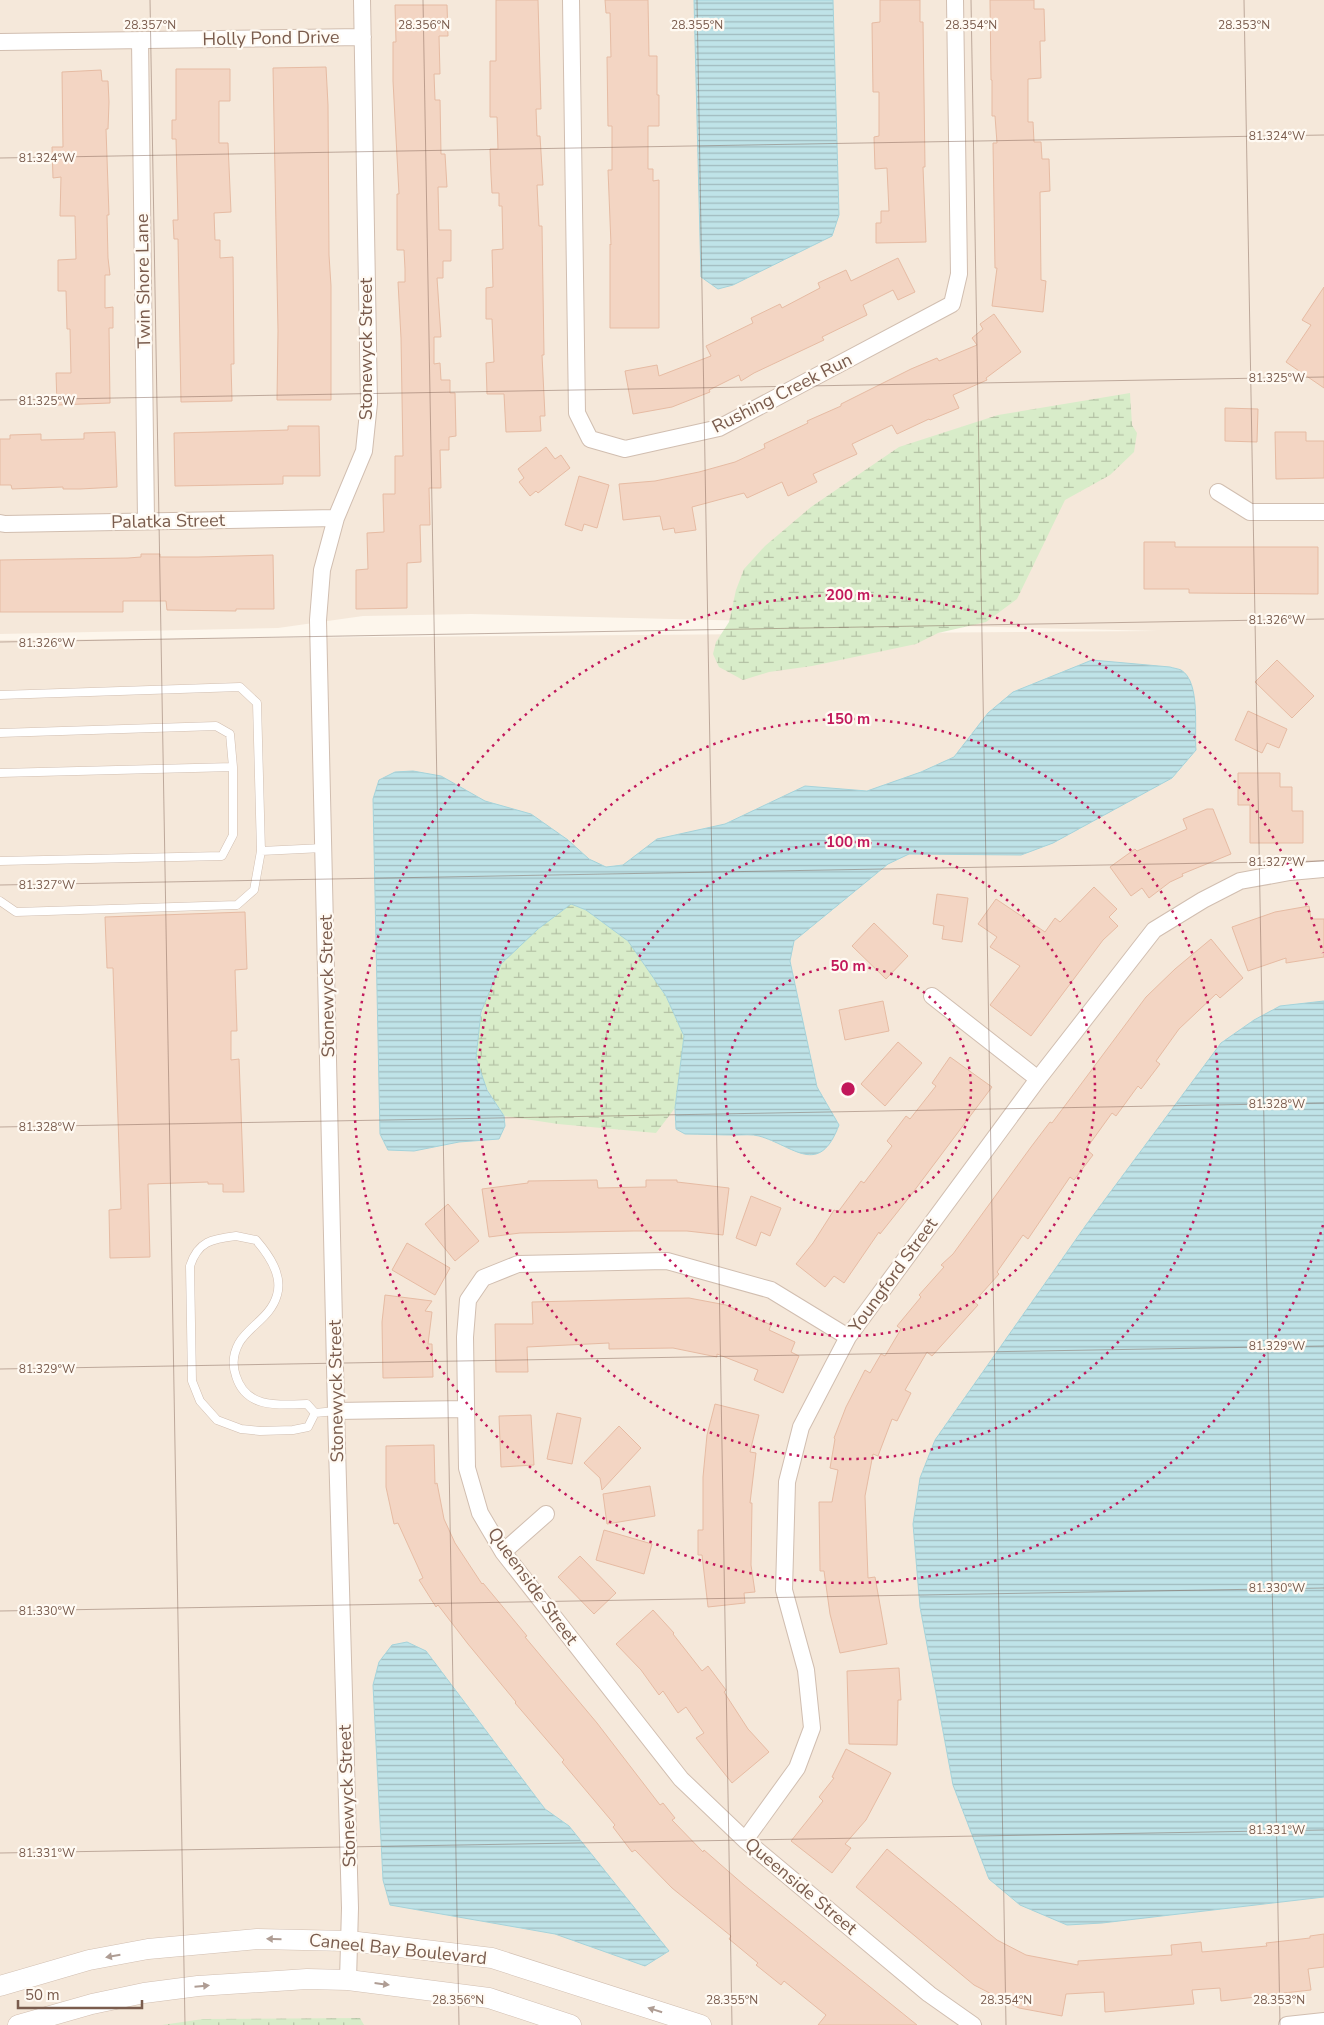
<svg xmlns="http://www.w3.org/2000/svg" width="1324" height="2025" viewBox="0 0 1324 2025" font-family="'Nunito Sans',sans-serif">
<defs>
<pattern id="wetland-marsh" width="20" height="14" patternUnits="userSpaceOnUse" patternTransform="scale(1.25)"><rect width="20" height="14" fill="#d8ecc9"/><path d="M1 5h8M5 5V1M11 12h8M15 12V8" fill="none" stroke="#b4c2a5"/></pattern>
<pattern id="water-rules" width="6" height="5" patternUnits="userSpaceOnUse" patternTransform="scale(1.25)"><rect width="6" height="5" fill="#bfe3e8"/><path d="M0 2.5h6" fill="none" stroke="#a0bbbe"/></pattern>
</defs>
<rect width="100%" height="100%" fill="#fdf6ec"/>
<path fill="#f5e8da" d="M0,0h1324v2025h-1324v-1385l1158,-9 -687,-17 -108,2 -85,12 -278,6z"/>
<path fill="url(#wetland-marsh)" d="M1130,393l2,32 5,8 -3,19 -24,23 -45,25 -48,99 -31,23 -48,11 -22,11 -104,22 -43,6 -26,8 -24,-13 -6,-13 3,-12 13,-20 7,-32 8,-21 21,-23 46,-39 88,-60 99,-32z
M571,904l15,6 42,31 38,55 18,40 -9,72 -19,25 -98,-9 -54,-8c-10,-16 -27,-40 -28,-58 -2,-21 13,-79 26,-95 18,-23 46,-42 69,-59z
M360,2018l4,7h-202l41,-6z"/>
<path fill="url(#water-rules)" stroke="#a5d3da" d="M694,0h139l6,215 -7,21 -99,49 -15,4 -17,-12z
M1092,660l78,7c3,1 9,2 11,3 20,12 13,60 15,80l-24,28 -119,65 -32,12 -112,-1 -21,10 -94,77 -4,20 27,126 22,38c-20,53 -45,21 -80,11 -7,-2 -16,-1 -24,-1 -16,0 -33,-1 -50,-1l-9,-5 -1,-21 9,-72 -18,-40 -38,-55 -42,-31 -15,-6 -33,25 -37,35 -20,48 -5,46 11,32 17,26 1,10 -6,13 -40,3 -45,9 -26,-1 -8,-16 -7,-335 6,-19 16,-8 18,-1 28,5 44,25 46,13 37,26 21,19 17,8 17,-2 34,-26 68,-15 80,-38 62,5 54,-19 33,-15 34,-44 25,-21z
M1324,1001v896l-222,26 -35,2 -47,-20 -31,-26 -36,-94 -33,-178 -7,-83 7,-46 15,-38 151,-215 135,-182 33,-23 26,-14z
M407,1642l19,9 119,158 24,17 100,125 -24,15 -90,-32 -165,-29 -7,-25 -10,-195 6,-23 13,-17z"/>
<path fill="#f3d5c3" stroke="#e6bba3" d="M496,0h42l3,109h-5l1,27h3l3,49h-6l2,41h3l2,129h-2l3,61h-5l1,15 -35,1 -2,-38h-17l-1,-31 8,-1 -2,-43h-6v-31l7,-1 -1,-37 11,-1 -1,-43h-3v-13h-7l-1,-18 -1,-26h8l-1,-32h-7v-56h6z
M605,0h43l1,56h8v39h2v31h-11v43h5v12l6,-1v148h-49v-84l1,1 -3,-75h4v-44h-4l-1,-69h4l-1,-44h-4z
M880,0h40v22h3l2,145h-2l3,75 -50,1v-20h5v-12h8l-2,-43 -12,1 -1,-32 5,-1v-44h-6l-1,-69 8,-1z
M990,0h44v9h10l1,32h-5l1,37 -13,1v43h5l1,20h7l1,17h7l1,32 -10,1 1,88 5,1 -3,31 -51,-6 5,-38h-2l-2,-125h4l-2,-27h-3v-36h-1z
M395,5h52l1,31h-9l1,38h-6l1,26h5l1,54h4l2,33h-9l1,43h12v31h-8v17h-6l4,59h-7v27l6,-1 1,17h9v13h5l1,43 -7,1v13h-9l1,38h-12l1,37h-10l1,37 -14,1v45l-51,1v-39l12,-1 -1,-36 17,-1 -1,-38h12v-38h8l-2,-118 -3,-56h7v-13l-1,-19h-7v-56h2l-6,-113v-39h3z
M326,67l2,38 1,150 2,31v114h-54l1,-69 -5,-263z
M176,69h54v32h-11v42h9l3,69 -17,1 1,27h5v18l13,-1 1,107h-3l1,37 -51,1 -3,-163h-4l-1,-19h5l-2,-81h-4v-19h4z
M101,70l1,11h6l1,21 -1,27h-2l3,86h-2l1,43 2,17h-5v33l8,-1v21h-4l1,75 -53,2 -1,-32h15l-1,-44h-3l-1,-38h-8v-31l18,-1 -1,-43h-15l1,-39 -8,1 -1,-31h11l-1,-75z
M898,258l17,34 -17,8 -5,-10 -30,15 4,10 -45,22 2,3 -70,33 -13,8 -2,-6 -30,15 1,2 -38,15 -39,7 -8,-43 32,-6 2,11 52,-20 -5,-10 47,-23 -2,-5 29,-14 2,4 38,-20 -2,-5 28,-13 5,11z
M1324,287v101l-38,-26 25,-37 -9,-5z
M994,314l27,38 -35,26 1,2 -34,15 6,13 -29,12 -1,-1 -32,15 -5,-9 -40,19 5,10 -44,20 4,8 -29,14 -6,-14 -35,16 -3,-5 -52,14 4,23 -21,3 -1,-5 -11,2 -3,-14 -37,4 -4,-36 36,-3 44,-9 36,-10 30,-14 -1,-4 44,-21 -1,-2 34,-15v-2l70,-35 26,-11 2,3 38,-16 -5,-7 11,-9 -3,-5z
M1225,408l33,1 -1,33 -32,-1z
M288,426h31l1,50h-37v8l-108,2 -1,-53 114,-3z
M115,432l2,55 -37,2h-17v-2l-51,2 -1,-4h-11v-46h10v-4l31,-1v6l43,-1v-6z
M1275,432h31v9h18v37l-48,1z
M546,447l9,12 6,-4 9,13 -32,25 -2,-2 -6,5 -11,-14 5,-4 -6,-9z
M579,476l30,9 -12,43 -13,-4 -2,7 -17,-6z
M1144,542h31v5h143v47l-129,-1v-4h-45z
M141,554h19v3h38l75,-2 1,54h-38v2l-69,-1 -1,-9h-43v11h-123v-52l128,-2 13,-1z
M1277,660l37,36 -22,22 -37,-36z
M1248,711l39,18 -8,19 -12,-5 -5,10 -27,-13z
M1238,773h42v14h12v24h11v32h-53v-38h-12z
M1207,809h6l18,45 -49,20 1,2 -13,6 -21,16 -7,-10 -11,8 -21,-29 25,-18 2,2 50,-22 -4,-10z
M1094,887l23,22 -8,8 9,9 -15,14 -72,96 -41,-31 30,-39 -30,-19 7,-10 -19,-13 18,-25 49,33 10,-14 5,4z
M937,894l31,4 -6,44 -20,-3 2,-13 -11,-2z
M1309,906l2,13h13v38l-38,6v-5l-38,13 -16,-44 43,-15z
M245,912l2,57 -12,1 2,61h-6v29l8,-1 5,133h-21v-8h-15v-2l-60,2 2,73 -40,1 -1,-48 12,-1 -8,-241h-6l-2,-51z
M874,923l34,33 -22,23 -34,-33z
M1211,939l32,39 -23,20 -4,-4 -37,35 -23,32 4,3 -19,25 -3,-3 -22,30 -4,-3 -26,36 7,6 -19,25 -4,-3 -42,62 -5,-4 -26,37 2,2 -25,28 4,3 -46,51 -5,-4 -22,38 6,3 -14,28 -5,-2 -14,37 -5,-2 -8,42 3,82 7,-1 12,67 -47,9 -10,-39 -6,-43h-4l-1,-69h13l6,-32 -8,-2 5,-29 -1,-1 12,-31 19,-37 5,3 11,-19 4,2 16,-27 -4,-3 24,-29 -2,-2 25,-28 -3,-2 12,-11 78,-107 19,-25 2,1 94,-126 29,-28z
M883,1001l6,30 -44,9 -6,-30z
M898,1042l24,21 -37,43 -24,-22z
M950,1057l42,30 -81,108 -31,39 -1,-2 -35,51 -10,-7 -9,11 -29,-23 17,-21 21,-33 4,2 23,-31 3,2 28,-37 -5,-5 19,-25 4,3 26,-33 -4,-3z
M597,1180l1,8 48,-1v-7h31v2l52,6 -6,47 -36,-4h-54l-113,2 -31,4 -7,-48 46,-6v-2z
M751,1196l30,12 -11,28 -9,-4 -5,14 -20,-8z
M448,1204l31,37 -24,20 -30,-37z
M407,1243l43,25 -15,27 -43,-25z
M385,1295l47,6 -7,10 7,1 -4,32h4l1,33 -50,1 -1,-56z
M689,1298l37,7 45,20 -2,5 26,12 -4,10 8,4 -16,37 -29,-13 4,-10 -41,-16v3l-44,-9 -64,1v-6l-82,4 1,25h-32l-1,-48h38l-1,-22z
M715,1404l44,11 -9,37 6,1 -6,50h2l-1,62 4,27 -11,1 1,10 -37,4 -6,-52h-4v-25h5v-53l4,-42z
M557,1413l24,5 -9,46 -25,-5z
M531,1415l3,50 -33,2 -2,-51z
M619,1426l22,22 -39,42 -2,-12 -16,-15z
M434,1445l1,39 2,-1 7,36 11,24 27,41 1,-1 44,53 -2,1 72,86 63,82 3,-2 12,15 -3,2 31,32 1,-2 40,35 173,140h-99l8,-10 -42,-34 -3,4 -25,-20 2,-2 -29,-24 2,-3 -59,-48 -37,-38 -3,2 -19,-25 2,-2 -53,-63 2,-2 -49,-57 1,-1 -48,-58 -30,-39 -2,2 -17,-27 4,-2 -25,-55 -4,1 -8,-37v-41z
M650,1486l5,30 -48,8 -4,-30z
M604,1530l48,14 -8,30 -48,-14z
M580,1556l36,37 -22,21 -36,-37z
M653,1610l21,23 -1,1 29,37 6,-5 18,24 -2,2 24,37 21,23 -37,31 -36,-45 8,-5 -18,-26 -8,6 -15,-22 -4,4 -18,-25 -25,-26z
M899,1668l2,32h-3l-1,45 -48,-1 -2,-73z
M846,1749l45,24 -25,47 -21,24 6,4 -19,25 -41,-32 32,-40 -4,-4 15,-19 -2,-1z
M887,1849l110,91 29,15 52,10v-4l94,-6 -1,-10 30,-3 1,10 65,-6 -1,-3 44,-5v-2l14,-2v33l-16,2 3,21 -55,6v1l-35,4 -1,-13 -28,2 2,14 -89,8 -1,-20 -38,2 -4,22 -43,-8 -45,-23 -118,-98z"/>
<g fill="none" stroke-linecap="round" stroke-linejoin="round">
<defs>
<path id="service" d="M0,695l240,-8 17,16 4,148 -7,39 -17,15 -221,7 -16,-11
M0,733l216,-7 14,8 3,33 -233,6
M261,851l62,-3
M0,861l222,-5 11,-21v-68
M236,1236l20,4c13,15 27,35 21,55 -6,22 -28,31 -38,48 -6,11 -7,22 -3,33 10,33 43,29 71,28l8,9 -7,14 -15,3 -33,1 -19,-2 -24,-9 -17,-19 -8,-20 -2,-115c8,-25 22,-27 46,-30z
M315,1413l21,-2"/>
<path id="minor" d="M571,0l6,413 13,26 35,10 94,-21 233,-124 7,-30 -4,-274
M140,40l6,481
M0,42l363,-5
M1218,492l32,20h74
M0,523l5,1 331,-6
M932,996l106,83
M848,1337l-77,-47 -104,-29 -149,3 -35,14 -15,22 -3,37 2,131 13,45 23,39 178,227 64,61 184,154 44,31
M336,1411l130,-2
M503,1552l43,-38
M745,1840l52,-72 15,-40 -6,-58 -22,-80 3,-108 14,-55 47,-90 190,-258 116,-149 49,-30 37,-19 50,-9 34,-3
M348,1980l2,-72 -14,-497 -18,-791 4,-50 14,-52 28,-67 5,-48 -7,-403
M1287,2025l37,-4"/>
<path id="tertiary" d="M0,1986l89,-26 59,-11 109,-10 92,2 143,17 209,67
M18,2025l74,-21 52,-11 54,-7 109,-7 41,1 141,18 82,27"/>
</defs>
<use href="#service" stroke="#d1beb0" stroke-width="9"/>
<use href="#minor" stroke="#d1beb0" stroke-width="18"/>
<use href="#tertiary" stroke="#d1beb0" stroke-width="21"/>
<use href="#service" stroke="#fff" stroke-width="8"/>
<use href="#minor" stroke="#fff" stroke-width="16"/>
<use href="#tertiary" stroke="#fff" stroke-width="20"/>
</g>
<defs><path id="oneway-solid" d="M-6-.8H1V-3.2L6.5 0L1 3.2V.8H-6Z" transform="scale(1.25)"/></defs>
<g fill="#af9d94">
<use href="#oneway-solid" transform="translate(274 1939) rotate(-179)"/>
<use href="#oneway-solid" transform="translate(113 1956) rotate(170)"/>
<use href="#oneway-solid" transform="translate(382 1984) rotate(7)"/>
<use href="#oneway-solid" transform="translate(202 1986) rotate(-5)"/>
<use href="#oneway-solid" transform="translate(655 2010) rotate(-162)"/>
</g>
<path fill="none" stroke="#7a5c4d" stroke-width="1" stroke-opacity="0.45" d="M150,0l35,2025M423,0l36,2025M697,0l35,2025M971,0l35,2025M1244,0l36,2025M0,158l1324,-23M0,400l1324,-23M0,642l1324,-23M0,885l1324,-24M0,1127l1324,-24M0,1369l1324,-23M0,1611l1324,-23M0,1853l1324,-23"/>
<g fill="none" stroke="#c2185b" stroke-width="2.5" stroke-dasharray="2.5 5">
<circle cx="848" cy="1089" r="123"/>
<circle cx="848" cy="1089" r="247"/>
<circle cx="848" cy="1089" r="370"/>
<path d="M1323 1225A494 494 0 1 1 1323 953"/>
</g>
<g text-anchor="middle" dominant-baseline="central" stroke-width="4.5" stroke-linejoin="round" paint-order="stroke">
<g font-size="18" fill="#7a5c4d" stroke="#fffaf3">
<text transform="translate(271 38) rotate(-1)">Holly Pond Drive</text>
<text transform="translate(143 281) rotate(-91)">Twin Shore Lane</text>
<text transform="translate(366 349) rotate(-90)">Stonewyck Street</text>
<text transform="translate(782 393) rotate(-27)">Rushing Creek Run</text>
<text transform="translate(168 521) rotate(-1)">Palatka Street</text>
<text transform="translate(327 986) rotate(-91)">Stonewyck Street</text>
<text transform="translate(893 1275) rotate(-54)">Youngford Street</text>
<text transform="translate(336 1391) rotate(-91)">Stonewyck Street</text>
<text transform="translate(533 1586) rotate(54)">Queenside Street</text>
<text transform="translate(347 1796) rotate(-92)">Stonewyck Street</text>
<text transform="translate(801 1886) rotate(40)">Queenside Street</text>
<text transform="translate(398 1949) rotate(6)">Caneel Bay Boulevard</text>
</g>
</g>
<g font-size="12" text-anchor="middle" fill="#7a5c4d" stroke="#fffaf3" stroke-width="4.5" stroke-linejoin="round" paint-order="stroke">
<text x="150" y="29">28.357°N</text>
<text x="424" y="29">28.356°N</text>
<text x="697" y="29">28.355°N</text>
<text x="971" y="29">28.354°N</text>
<text x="1244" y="29">28.353°N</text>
<text x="1277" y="140">81.324°W</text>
<text x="47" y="162">81.324°W</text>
<text x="1277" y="382">81.325°W</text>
<text x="47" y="405">81.325°W</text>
<text x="1277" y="624">81.326°W</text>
<text x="47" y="647">81.326°W</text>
<text x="1277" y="866">81.327°W</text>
<text x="47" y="889">81.327°W</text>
<text x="1277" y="1108">81.328°W</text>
<text x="47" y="1131">81.328°W</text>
<text x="1277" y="1350">81.329°W</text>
<text x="47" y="1373">81.329°W</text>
<text x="1277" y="1592">81.330°W</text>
<text x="47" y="1615">81.330°W</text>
<text x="1277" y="1834">81.331°W</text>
<text x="47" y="1857">81.331°W</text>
<text x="458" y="2004">28.356°N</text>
<text x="732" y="2004">28.355°N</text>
<text x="1006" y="2004">28.354°N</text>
<text x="1279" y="2004">28.353°N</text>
</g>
<circle cx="848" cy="1089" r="8" fill="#c2185b" stroke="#fffaf3" stroke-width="2.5"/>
<g font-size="15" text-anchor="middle" font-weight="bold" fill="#c2185b" stroke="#fffaf3" stroke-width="4.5" stroke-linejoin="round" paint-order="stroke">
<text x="848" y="600">200 m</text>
<text x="848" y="724">150 m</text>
<text x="848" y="847">100 m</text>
<text x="848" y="971">50 m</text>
</g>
<path d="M18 2000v8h124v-8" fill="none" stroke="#7a5c4d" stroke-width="2.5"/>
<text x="25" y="2000" font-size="15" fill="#7a5c4d" stroke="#fffaf3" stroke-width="4" paint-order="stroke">50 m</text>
</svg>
